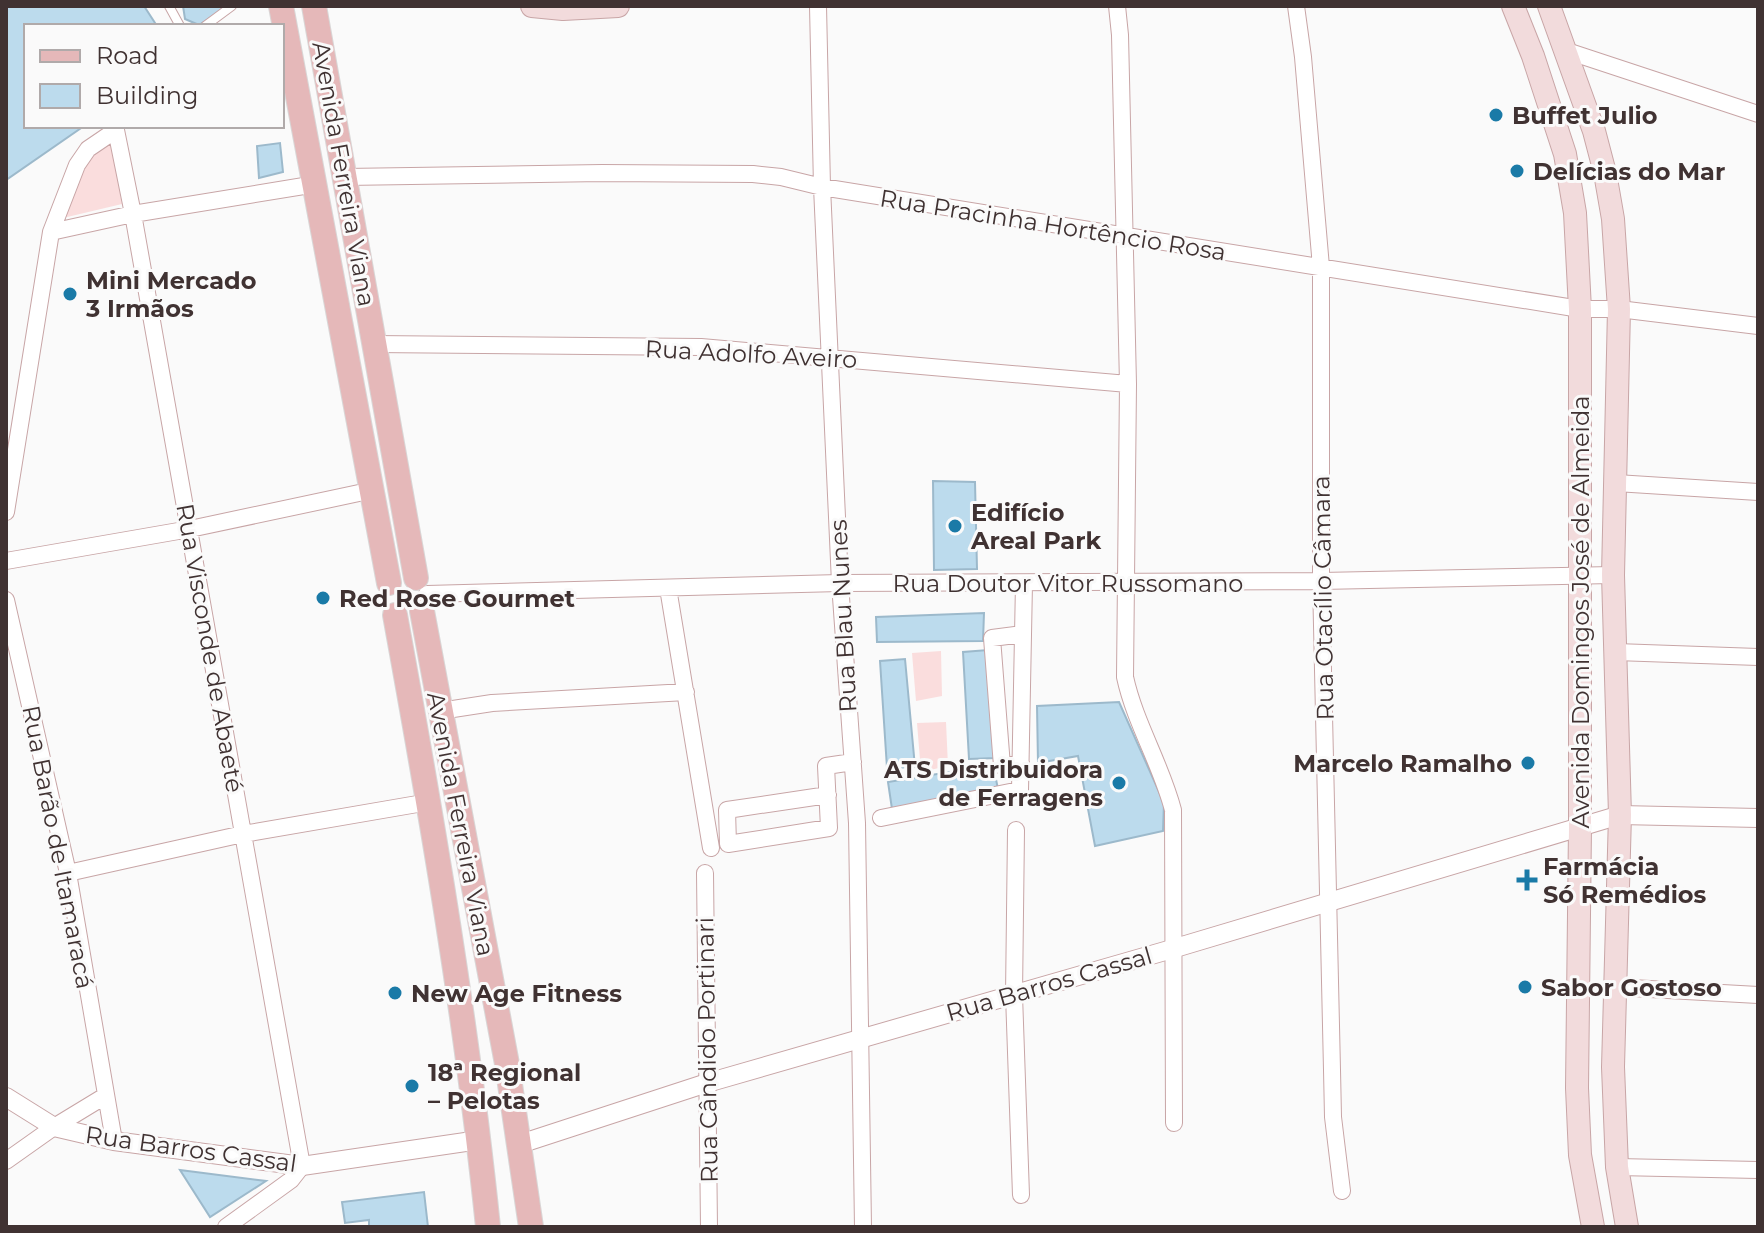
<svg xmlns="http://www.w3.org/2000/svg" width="1764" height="1233" viewBox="0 0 1764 1233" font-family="Montserrat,sans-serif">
<rect width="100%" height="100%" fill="#fafafa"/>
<path fill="#fadddd" d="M111,143l11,61 -59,14 28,-67z
M941,651l1,45 -26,5 -4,-48z
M946,722l2,44 -27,6 -4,-49z"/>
<path fill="#bcdbed" stroke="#9cb9cb" stroke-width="2" d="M6,6h138l13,20h-131v100h58l-78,54z
M183,6h44v1l-28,18 -14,-6z
M280,143l3,29 -24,6 -2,-32z
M933,481l42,1 2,87 -43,1z
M984,613l-1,28 -106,1 -1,-25z
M988,650l8,108 -27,1 -6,-107z
M905,659l10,108 -28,1 -7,-107z
M1119,702l45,101 -1,28 -68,15 -17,-90 -40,7 -1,-57z
M993,765l5,24 -106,20 -4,-27z
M180,1170l86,11 -56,36z
M424,1192l4,35h-59v-7l-24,3 -3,-21z"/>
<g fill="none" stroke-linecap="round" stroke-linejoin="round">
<defs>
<path id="service" d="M169,6l11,20
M205,26l27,-20"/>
<path id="minor" d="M818,6l4,181 18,396 17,240 6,404
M1117,6l3,29 8,349 -3,293c10,46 36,87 48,133l1,313
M1296,6l7,51 18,210v314l11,489 1,47 9,74
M1564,50l194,64
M345,177l257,-4 151,1 28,3 41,10 758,122h39l139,17
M51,232l82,-18 183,-30
M373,344l328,3 427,37
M1616,483l142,9
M6,512l45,-280 26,-67 11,-16 28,-19 17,84 169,952 -11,14 -65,47
M6,561l184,-32 183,-39
M668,588l43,260
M427,594l413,-11 481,-2 292,-6
M6,600l62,273 46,268
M1616,652l142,5
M440,711l52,-8 194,-11
M1021,763l-19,3 -10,-128 31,-4
M828,795l-101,15 1,34 101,-16 -3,-62 27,-4
M881,818l139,-28 4,-207
M1016,830l-2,165 7,200
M68,873l175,-39 186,-32
M705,873l4,354
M1614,987l144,8
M6,1161l48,-34 51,-31
M1617,1167l141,3"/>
<path id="tertiary" d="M6,1097l48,30 60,14 188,25 177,-26
M520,1144l187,-61 465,-134 448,-134 138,3"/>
<path id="secondary" d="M532,6l31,3 55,-3
M1513,6l20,50 32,98 10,59 5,96v518l-3,261 3,67 13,72
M1549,6l45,125 11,42 8,46 6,90 -6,266 7,240 -7,252 4,100 10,60"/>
<path id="primary" d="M281,6l108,577
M314,6l102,572
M422,611l85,453 24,163
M395,615c37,203 72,407 93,612"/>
</defs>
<use href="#service" stroke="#c8a5a6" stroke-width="10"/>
<use href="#minor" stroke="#c8a5a6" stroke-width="18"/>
<use href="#tertiary" stroke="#c8a5a6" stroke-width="20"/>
<use href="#secondary" stroke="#c8a5a6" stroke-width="24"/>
<use href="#primary" stroke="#d9d6d6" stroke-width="26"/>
<use href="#service" stroke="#fff" stroke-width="8"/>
<use href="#minor" stroke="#fff" stroke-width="16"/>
<use href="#tertiary" stroke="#fff" stroke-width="18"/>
<use href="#secondary" stroke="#f2dbdc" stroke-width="22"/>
<use href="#primary" stroke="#e5b8b9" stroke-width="24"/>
</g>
<g fill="#1a7aa7" stroke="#fafafa" stroke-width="3">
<circle cx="1496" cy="115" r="8"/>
<circle cx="1517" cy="171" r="8"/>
<circle cx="70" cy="294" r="8"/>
<circle cx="955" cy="526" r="8"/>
<circle cx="323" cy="598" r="8"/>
<circle cx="1528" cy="763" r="8"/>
<circle cx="1119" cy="783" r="8"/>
<path d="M1523 868h8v8h8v8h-8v8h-8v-8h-8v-8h8z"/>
<circle cx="1525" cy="987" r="8"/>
<circle cx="395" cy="993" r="8"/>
<circle cx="412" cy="1086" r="8"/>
</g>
<g text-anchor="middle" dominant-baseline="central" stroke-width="6" stroke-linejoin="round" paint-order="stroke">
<g font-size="24" font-weight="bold" fill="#403232" stroke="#fafafa" text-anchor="start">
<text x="1512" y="115">Buffet Julio</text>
<text x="1533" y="171">Delícias do Mar</text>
<text x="86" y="280">Mini Mercado<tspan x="86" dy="28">3 Irmãos</tspan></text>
<text x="971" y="512">Edifício<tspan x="971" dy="28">Areal Park</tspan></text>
<text x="339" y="598">Red Rose Gourmet</text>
<text x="1512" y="763" text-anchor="end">Marcelo Ramalho</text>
<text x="1103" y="769" text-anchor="end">ATS Distribuidora<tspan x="1103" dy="28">de Ferragens</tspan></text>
<text x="1543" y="866">Farmácia<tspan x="1543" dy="28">Só Remédios</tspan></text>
<text x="1541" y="987">Sabor Gostoso</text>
<text x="411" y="993">New Age Fitness</text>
<text x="428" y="1072">18ª Regional<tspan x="428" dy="28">– Pelotas</tspan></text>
</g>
<g font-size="24" fill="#403232" stroke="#fafafa">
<text transform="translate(344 174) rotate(80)">Avenida Ferreira Viana</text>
<text transform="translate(1053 225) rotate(9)">Rua Pracinha Hortêncio Rosa</text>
<text transform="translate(751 354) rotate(3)">Rua Adolfo Aveiro</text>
<text x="1068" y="583">Rua Doutor Vitor Russomano</text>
<text transform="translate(1323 598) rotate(-91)">Rua Otacílio Câmara</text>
<text transform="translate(1580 612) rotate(-90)">Avenida Domingos José de Almeida</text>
<text transform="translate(843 616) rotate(-93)">Rua Blau Nunes</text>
<text transform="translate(210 648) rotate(80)">Rua Visconde de Abaeté</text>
<text transform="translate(461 824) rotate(79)">Avenida Ferreira Viana</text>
<text transform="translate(58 847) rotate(79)">Rua Barão de Itamaracá</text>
<text transform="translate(1049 984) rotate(-16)">Rua Barros Cassal</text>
<text transform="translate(707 1050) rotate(-91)">Rua Cândido Portinari</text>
<text transform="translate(191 1149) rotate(8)">Rua Barros Cassal</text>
</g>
</g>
<rect width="1764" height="1233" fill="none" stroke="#403232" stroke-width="16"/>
<rect x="24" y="24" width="260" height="104" fill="#fafafa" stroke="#b0aaaa" stroke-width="2"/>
<rect x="40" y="50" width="40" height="12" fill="#e5b8b9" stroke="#b0aaaa" stroke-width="2"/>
<text x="96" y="64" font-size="24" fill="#403232">Road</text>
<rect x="40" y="84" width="40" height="24" fill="#bcdbed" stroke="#b0aaaa" stroke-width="2"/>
<text x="96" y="104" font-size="24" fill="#403232">Building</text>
</svg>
